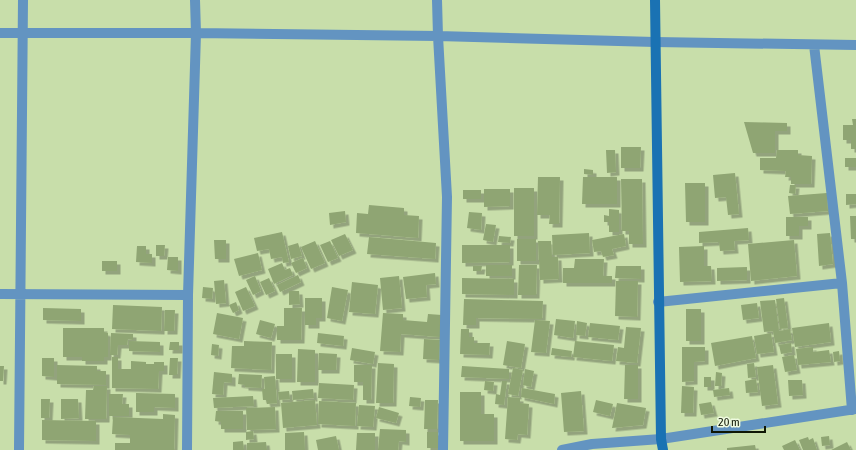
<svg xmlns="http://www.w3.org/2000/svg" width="856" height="450" viewBox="0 0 856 450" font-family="'Asap Condensed',sans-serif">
<defs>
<filter id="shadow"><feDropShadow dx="3.5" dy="3.5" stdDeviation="0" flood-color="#0004"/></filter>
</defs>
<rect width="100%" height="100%" fill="#c8deaa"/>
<path fill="#8fa573" filter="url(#shadow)" d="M852,119h4v30h-5v-9h-8v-15h10z
M744,122l43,1v8h-12v22h-22z
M621,147h20l-1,21h-19z
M606,150h9l1,22 -9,1z
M777,150h21v5l14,1 -1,28h-20v-7h-6l1,-6 -26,-1v-12h16z
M845,158h11v9h-11z
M584,169l9,1v5l-9,-1z
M735,173l4,41 -11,1 -2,-18 -11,1 -2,-23z
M538,177h22l-1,47h-10l1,-9h-13z
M583,177h34v27h-35z
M621,179h21l1,65h-14v-13h-7z
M685,183h20v39h-19z
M790,185h6l-1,9 -6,-1z
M514,188h20v48h-20z
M484,189h26v17l-26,1z
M463,190h18v9h-18z
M827,193l1,18 -38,3 -2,-18z
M846,194h10v10l-10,1z
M369,205l35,3v7l15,1 -1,22 -62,-5 1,-20 11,1z
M609,209l10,1v22h-10v-10h-5v-7l5,1z
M345,211l1,11 -16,3 -1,-12z
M469,212l13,1 -1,17 -14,-2z
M850,216h6v23h-5z
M786,217h22v9h-9v10h-13z
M486,224l10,1 -3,17 -10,-2z
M748,228l1,12 -15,1 1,9 -15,1 -1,-9 -20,1v-11z
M282,232l7,30 -6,1 -1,-6 -11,2 -2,-10 -12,2 -3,-13z
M589,233l1,20 -37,2 -1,-20z
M830,233l3,31 -14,2 -2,-32z
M345,234l8,16 -14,6 -8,-16z
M624,234l2,12 -14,3 2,6 -11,2 -2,-6 -7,1 -2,-12z
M499,236l12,1 -1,6 -12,-1z
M369,237l67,6 -1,16 -68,-5z
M517,239h19v22h-19z
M214,240h12v19h-11z
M794,240l3,36 -46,5 -3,-37z
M315,241l10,22 -14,6 -10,-22z
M330,241l8,17 -10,4 -8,-17z
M538,241h13l1,16h6l1,22 -19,1z
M298,243l4,13 -11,3 -3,-13z
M156,245h9l-1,11h-8z
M462,245h48v17l-48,1z
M137,246h9v8h6v9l-16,-1z
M704,246v20h7l1,15 -32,1 -1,-35z
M258,253l4,17 -23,6 -5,-17z
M168,257h10v14l-11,-1z
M303,258l4,10 -11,5 -5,-10z
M575,259h29l-1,17h9v7h-49v-15h11z
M102,261h15v10h-15z
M282,263l3,7 5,-2 3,7 -19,9 -6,-15z
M486,265h26v11h-26z
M519,265h18l-1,30h-18z
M473,266h9l-1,5h-8z
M616,266h25v13l-26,-1z
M747,267v13l-30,1v-13z
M435,273l1,11 -10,1 1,12 -21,2 -3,-22z
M298,275l3,7 -21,10 -3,-7z
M255,276l6,15 -8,4 -7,-15z
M399,276l3,32 -19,2 -3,-32z
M269,278l6,13 -9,4 -6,-13z
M462,278l52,1v16l-52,-1z
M224,280l2,23 -10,1 -2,-23z
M616,281h22l-1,36 -22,-1z
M352,282l26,3 -3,29 -26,-2z
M203,287l10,1 -1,11 -10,-1z
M246,287l9,19 -12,5 -8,-19z
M332,287l16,3 -6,31 -15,-3z
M289,291h10l1,13 -11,1z
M305,298h17v20h-6v7h-11z
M784,298l4,30 -8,1 -4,-30z
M464,299l79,2 -1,18 -66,-1v7h-13z
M775,300l4,31 11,-2 2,11 -17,3 -2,-12 -9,1 -4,-31z
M236,302l3,8 -6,3 -4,-8z
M757,303l2,15 -16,2 -2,-15z
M113,305l49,2 -1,24 -49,-2z
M43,308l38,1v12l-38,-1z
M284,308h18l-1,32h-24v-14h7z
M686,309h15v32h-15z
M165,310h10l-1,21h-10z
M217,313l26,5 -4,21 -26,-5z
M383,313l20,1v6l24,2 1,-8 14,1 -2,22 -39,-3 -1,18 -20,-1z
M556,319l19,2 -2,17 -19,-3z
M260,320l15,4 -4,14 -15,-4z
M535,320l15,1 -4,32 -15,-1z
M577,321l10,2 -2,13 -9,-1z
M590,323l30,3 -2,14 -30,-3z
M829,323l2,19 -36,5 -3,-19z
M626,327l15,1 -4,35 -21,-2 2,-14 6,1z
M63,328h41v4l4,1v24h-4v4h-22v-4h-19z
M461,329h8v8h5v6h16l-1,12 -29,-1z
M111,333l22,1v6l-5,-1 -1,6h-9l-1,10h-7z
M318,333l26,3 -1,10 -26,-3z
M771,333l3,19 -17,2 -3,-18z
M752,336l4,22 -41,8 -4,-23z
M424,339l16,1 -1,20 -16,-1z
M129,341l31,1v10l-31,-1z
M244,341l28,1 -1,28 -40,-2 1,-22h12z
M507,341l18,3 -4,24 -18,-3z
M575,341l39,4 -2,16 -39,-4z
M170,342h9v8h-10z
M791,343l1,9 -11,2 -2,-9z
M212,344l7,1 -1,11 -7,-1z
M682,347h23v14l-11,1v19l-12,1z
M813,347v5l16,-2 2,12 -33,3 -2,-16z
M352,348l23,4 -2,12 -23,-4z
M552,348l20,3 -1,6 -20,-2z
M298,349l17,1v32h-18z
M839,351l1,10 -6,1 -1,-10z
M319,353l18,1 -1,16h-18z
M276,354h16v25h-16z
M794,355l3,15 -12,2 -3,-15z
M112,357h6v12h13v-8l15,1v2h8v-2h10v9h-5l-1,18 -46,-1z
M42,358h12v19l-12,-1z
M170,358h8l-1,17h-8z
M378,363l16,1 -1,39h-17z
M754,363l2,14 -8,1 -1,-14z
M57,365l40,1v5h9v14l-49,-1z
M354,365h18l-1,35h-8v-18h-9z
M625,365h13v34h-14z
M773,365l5,39 -16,2 -5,-39z
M0,366h4l-1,15h-3z
M462,366l47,3v10l-48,-2z
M513,368l10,2 -5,26 -10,-2z
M525,369l9,2 -3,16 -8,-2z
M214,372l18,2v9l-8,-1 -1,13 -11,-1z
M716,372l6,1 -1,13h-6z
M239,374l23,1 -1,13 -16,-1v-2l-7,-1z
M275,376l2,27 -10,1 -1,-4h-3l-1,-11h3l-1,-12z
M704,377h7v10h-7z
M756,379l2,13 -12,1 -1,-12z
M788,380h14l1,15 -14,1z
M485,381l9,1 -1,9 -9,-1z
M502,381h5l-3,24 -9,-1 1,-10 4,1z
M319,383l35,2 -1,15 -35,-2z
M94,386h13l-1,33h-21l1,-29h7z
M682,386l12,1 -1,26h-12z
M522,388l33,6 -1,10 -33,-7z
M729,388l1,7 -16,2 -1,-7z
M313,389l1,9 -21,2 -1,-9z
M289,391l1,8 -11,1 -1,-8z
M581,391l3,40 -20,1 -3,-39z
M460,392h21v22h13v27h-34z
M136,393l39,1v14l-21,-1v5h-18z
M109,394h14l-1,10h7v12h-20z
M253,396l1,10 -40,2 -1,-10z
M410,397l11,1 -1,9 -11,-1z
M508,397l12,1v5l9,1 -2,31 -9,-1 -1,6 -12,-1z
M41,399h9l-1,19h-8z
M61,399h17l1,19 -18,1z
M315,400l2,25 -34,3 -2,-25z
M425,400h13l-1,29h-13z
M596,400l17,4 -3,12 -17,-4z
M319,401l37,2 -1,23 -37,-2z
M711,402l3,11 -13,2 -2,-11z
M617,403l29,5 -3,17 -31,3z
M359,405l16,1 -2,21 -16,-1z
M275,407l1,22 -29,1 -1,-22z
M379,407l20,6 -3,10 -20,-5z
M216,411h27v18h-22v-7l-6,-1z
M163,414l12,1 -1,35h-59v-7h15v-8l-18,-1 1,-17 50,2z
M42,420l54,1v20l-54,-1z
M380,429l26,1v12l-7,-1 -1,9h-20z
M253,431l1,8 -8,1v-8z
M304,432l1,18h-20v-17z
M427,432h11v16h-11z
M357,433h18v17h-19z
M336,436l3,14h-21l-2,-10z
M829,436l1,9 -8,1 -1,-9z
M808,437l1,3 4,-2 4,12h-14l-4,-10z
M795,440l5,10h-16l-2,-4z
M243,441l1,9h-11v-8z
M266,442l1,8h-20v-7z
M847,442l4,8h-20z
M755,445l1,5h-29v-2z"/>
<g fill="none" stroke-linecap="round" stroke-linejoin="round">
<path stroke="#6394c1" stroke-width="10" d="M437,0l1,36 9,161 -4,253
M0,33h196l242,3 217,6 201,3
M814,45l28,238 10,127
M0,294l188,1
M658,302l184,-19
M19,450l4,-450
M187,450l1,-155 8,-262 -1,-33
M562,450l30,-6 69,-5 195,-30"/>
<path stroke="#1a72b3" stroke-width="10" d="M655,0l6,439 2,11"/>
</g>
<path d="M712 426v6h53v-6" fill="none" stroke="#0f1705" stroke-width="2"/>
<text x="718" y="426" font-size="12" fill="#0f1705" stroke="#effbe0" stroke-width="3" paint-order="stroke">20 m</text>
</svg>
